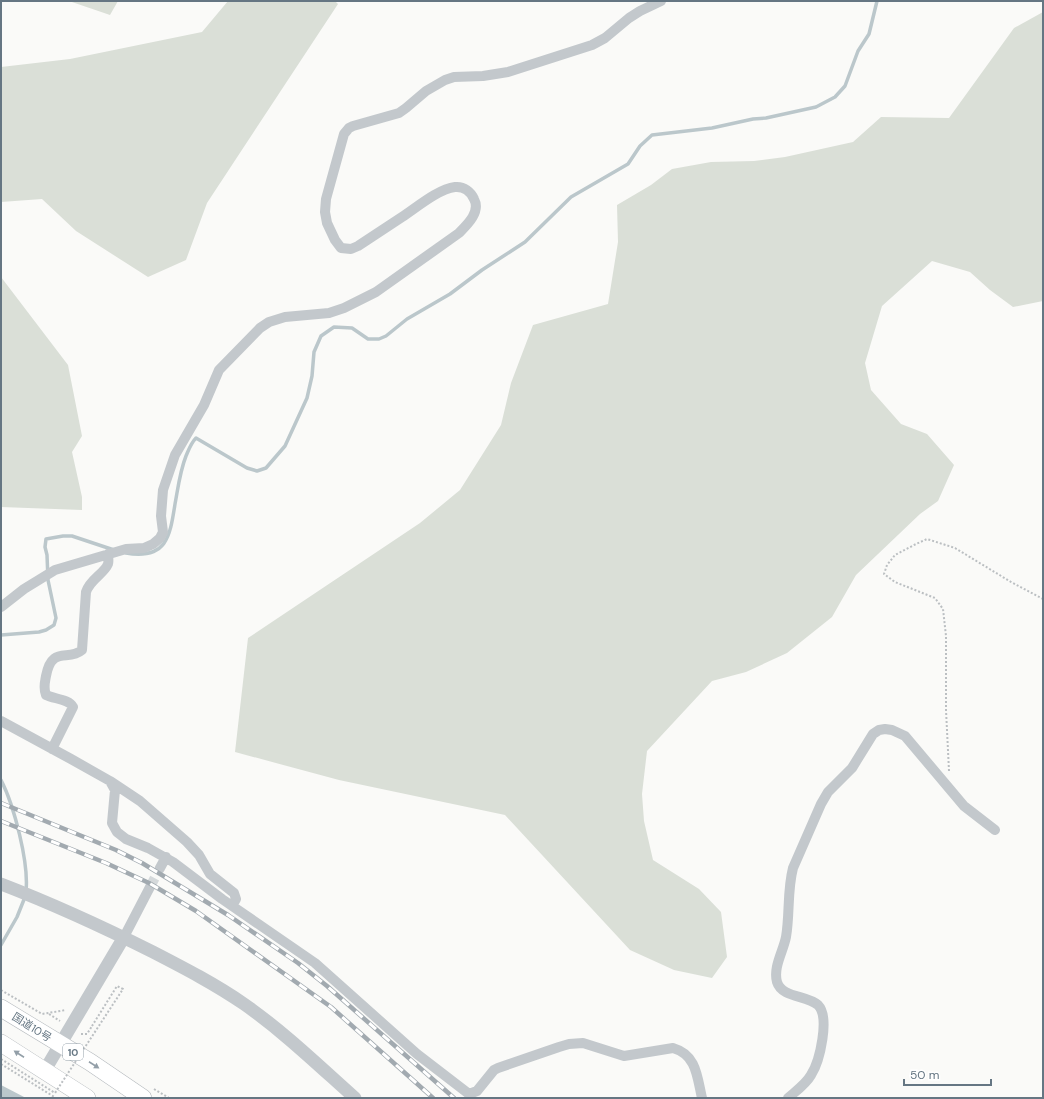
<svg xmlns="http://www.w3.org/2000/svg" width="1044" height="1099" viewBox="0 0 1044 1099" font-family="'DM Sans','Noto Sans JP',sans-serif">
<rect width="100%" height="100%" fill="#fafaf8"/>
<path fill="#dadfd7" d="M69,1h49l-8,14z
M228,1h107l3,3 -131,199 -21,57 -38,17 -72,-46 -34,-32 -41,3v-135l69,-8 132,-27z
M1043,12v289l-30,6 -23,-17 -20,-18 -38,-11 -50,45 -17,57 6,27 30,34 26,10 27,31 -16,36 -18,13 -64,61 -24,42 -45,36 -41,19 -34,9 -65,70 -5,43 2,27 9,39 46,29 22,23 6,45 -15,21 -38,-8 -44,-20 -125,-135 -166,-35 -104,-28 13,-114 172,-115 40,-33 41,-65 10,-42 22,-58 75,-21 10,-62 -1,-37 34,-20 21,-16 39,-7 43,-1 31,-4 68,-15 28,-25 68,1 65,-90z
M1,277l67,88 14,71 -10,16 10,45v13l-81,-3z"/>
<path fill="#bbc7cb" d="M1,1085l25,13h-25z"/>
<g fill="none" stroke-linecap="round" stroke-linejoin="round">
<path stroke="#bbc7cb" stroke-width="3.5" d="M126,553c41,7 44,-17 49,-49 3,-16 5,-33 11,-48 3,-7 5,-13 10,-18l51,30 10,3 9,-3 19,-22 22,-48 5,-22 2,-24 7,-16 13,-9 18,1 16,11h11l7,-3 21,-17 43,-25 32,-24 43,-28 46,-45 57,-33 12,-18 12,-11 60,-7 41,-9 13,-1 50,-11 19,-10 10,-11 13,-35 11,-17 8,-33
M1,635l38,-3 7,-2 8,-5 2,-7 -8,-38 -1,-25 -2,-8 1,-8 17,-3h9l42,14
M1,780c13,25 28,83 25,111
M1,945l16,-28 8,-20"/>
<path stroke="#d5d9db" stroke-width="10" stroke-dasharray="10 5" stroke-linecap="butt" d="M150,887l10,-19"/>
<defs>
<path id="trunk" d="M1,1008l89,54 53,36
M1,1043l86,55"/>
</defs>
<use href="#trunk" stroke="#b4b9bd" stroke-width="18"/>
<path stroke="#bbbfc2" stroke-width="2" stroke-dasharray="2 2" stroke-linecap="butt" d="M949,771l-3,-61v-74l-3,-27 -8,-11 -40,-16 -11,-8 3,-9 8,-10 21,-11 11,-5 28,9 56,34 32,17
M1,990l41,24 24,-4
M49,1014l11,7
M81,1034h6l5,-8
M1,1064l55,34
M154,1089l15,9"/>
<path stroke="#c3c8cc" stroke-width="10" d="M1,607l23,-18 31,-19 71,-21 18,-1 9,-4 7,-6 3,-6 -2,-16 2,-26 12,-35 29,-50 15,-35 41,-42 9,-6 16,-5 44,-4 15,-5 32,-16 83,-59c8,-8 22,-21 15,-34 -3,-7 -10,-13 -19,-12 -17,2 -39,21 -53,30 -15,10 -29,19 -44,29l-7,3 -10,-1 -6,-8 -8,-17 -2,-11 1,-13 18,-65 5,-6 4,-2 46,-13 7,-5 20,-17 19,-11 9,-3 29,-1 25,-4 84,-27 13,-7 24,-20 11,-7 21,-10
M1,721l70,38 39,22 5,9 -3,33 5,9 9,7 22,9 25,14 49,37 93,64 102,91 52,40 8,-3 17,-21 4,-2 61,-21 10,-3 14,-1 41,13 49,-8c24,7 24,29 29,50
M52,749l21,-42c-4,-8 -19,-8 -27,-12 -3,-7 -1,-13 0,-19 6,-31 22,-14 36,-26l4,-58c4,-13 18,-18 22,-28 1,-3 0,-7 0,-10
M110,781l30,20 47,41 12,13 11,19 24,19 2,6 -4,7
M160,868l6,-11
M124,937l26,-50
M788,1098c8,-7 18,-14 23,-23 9,-14 19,-58 7,-70 -11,-10 -36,-7 -41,-23 -4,-15 6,-30 9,-45 4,-23 1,-46 7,-69l28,-64 7,-12 24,-24 21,-34 6,-4 6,-1 7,1 13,6 59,70 31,24"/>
<path stroke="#c3c8cc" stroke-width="13" d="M1,884c52,20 102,43 152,68 31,16 62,32 91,52 40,28 75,62 111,94
M45,1070l79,-133"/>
<use href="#trunk" stroke="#fff" stroke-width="17"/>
<defs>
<path id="rail" d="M1,803l115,47 26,13 86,52 70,48 29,23 127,112
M1,821l105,42 43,20 47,28 135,96 102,91"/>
</defs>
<use href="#rail" stroke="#a2aab0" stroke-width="4.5"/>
<use href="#rail" stroke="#fff" stroke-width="3" stroke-dasharray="9" stroke-linecap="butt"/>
<path stroke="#bbbfc2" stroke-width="2" stroke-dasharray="2 2" stroke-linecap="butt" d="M1,1059l54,34 68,-104 -6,-3 -25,40"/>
</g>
<defs><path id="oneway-solid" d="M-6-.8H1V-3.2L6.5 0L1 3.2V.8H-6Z"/></defs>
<g fill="#939fa8">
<use href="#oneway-solid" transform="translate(19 1054) rotate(-147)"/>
<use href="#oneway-solid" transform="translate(94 1065) rotate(33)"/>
</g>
<g text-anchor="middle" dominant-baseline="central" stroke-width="4" stroke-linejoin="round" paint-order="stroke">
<rect fill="#fff" stroke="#939fa8" stroke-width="1" x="63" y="1044" width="20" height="16" rx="3"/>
<g font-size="10" font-weight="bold" fill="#657683">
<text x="73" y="1052">10</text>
</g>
<g font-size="11" fill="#657683" stroke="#fff">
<text transform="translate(32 1027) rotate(32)">国道10号</text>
</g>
</g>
<rect width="1044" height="1099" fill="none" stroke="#657683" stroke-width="4"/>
<path d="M904 1079v6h87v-6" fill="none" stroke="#657683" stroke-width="2"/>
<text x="910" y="1079" font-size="12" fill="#657683" stroke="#ffffff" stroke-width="3" paint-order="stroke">50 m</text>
</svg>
